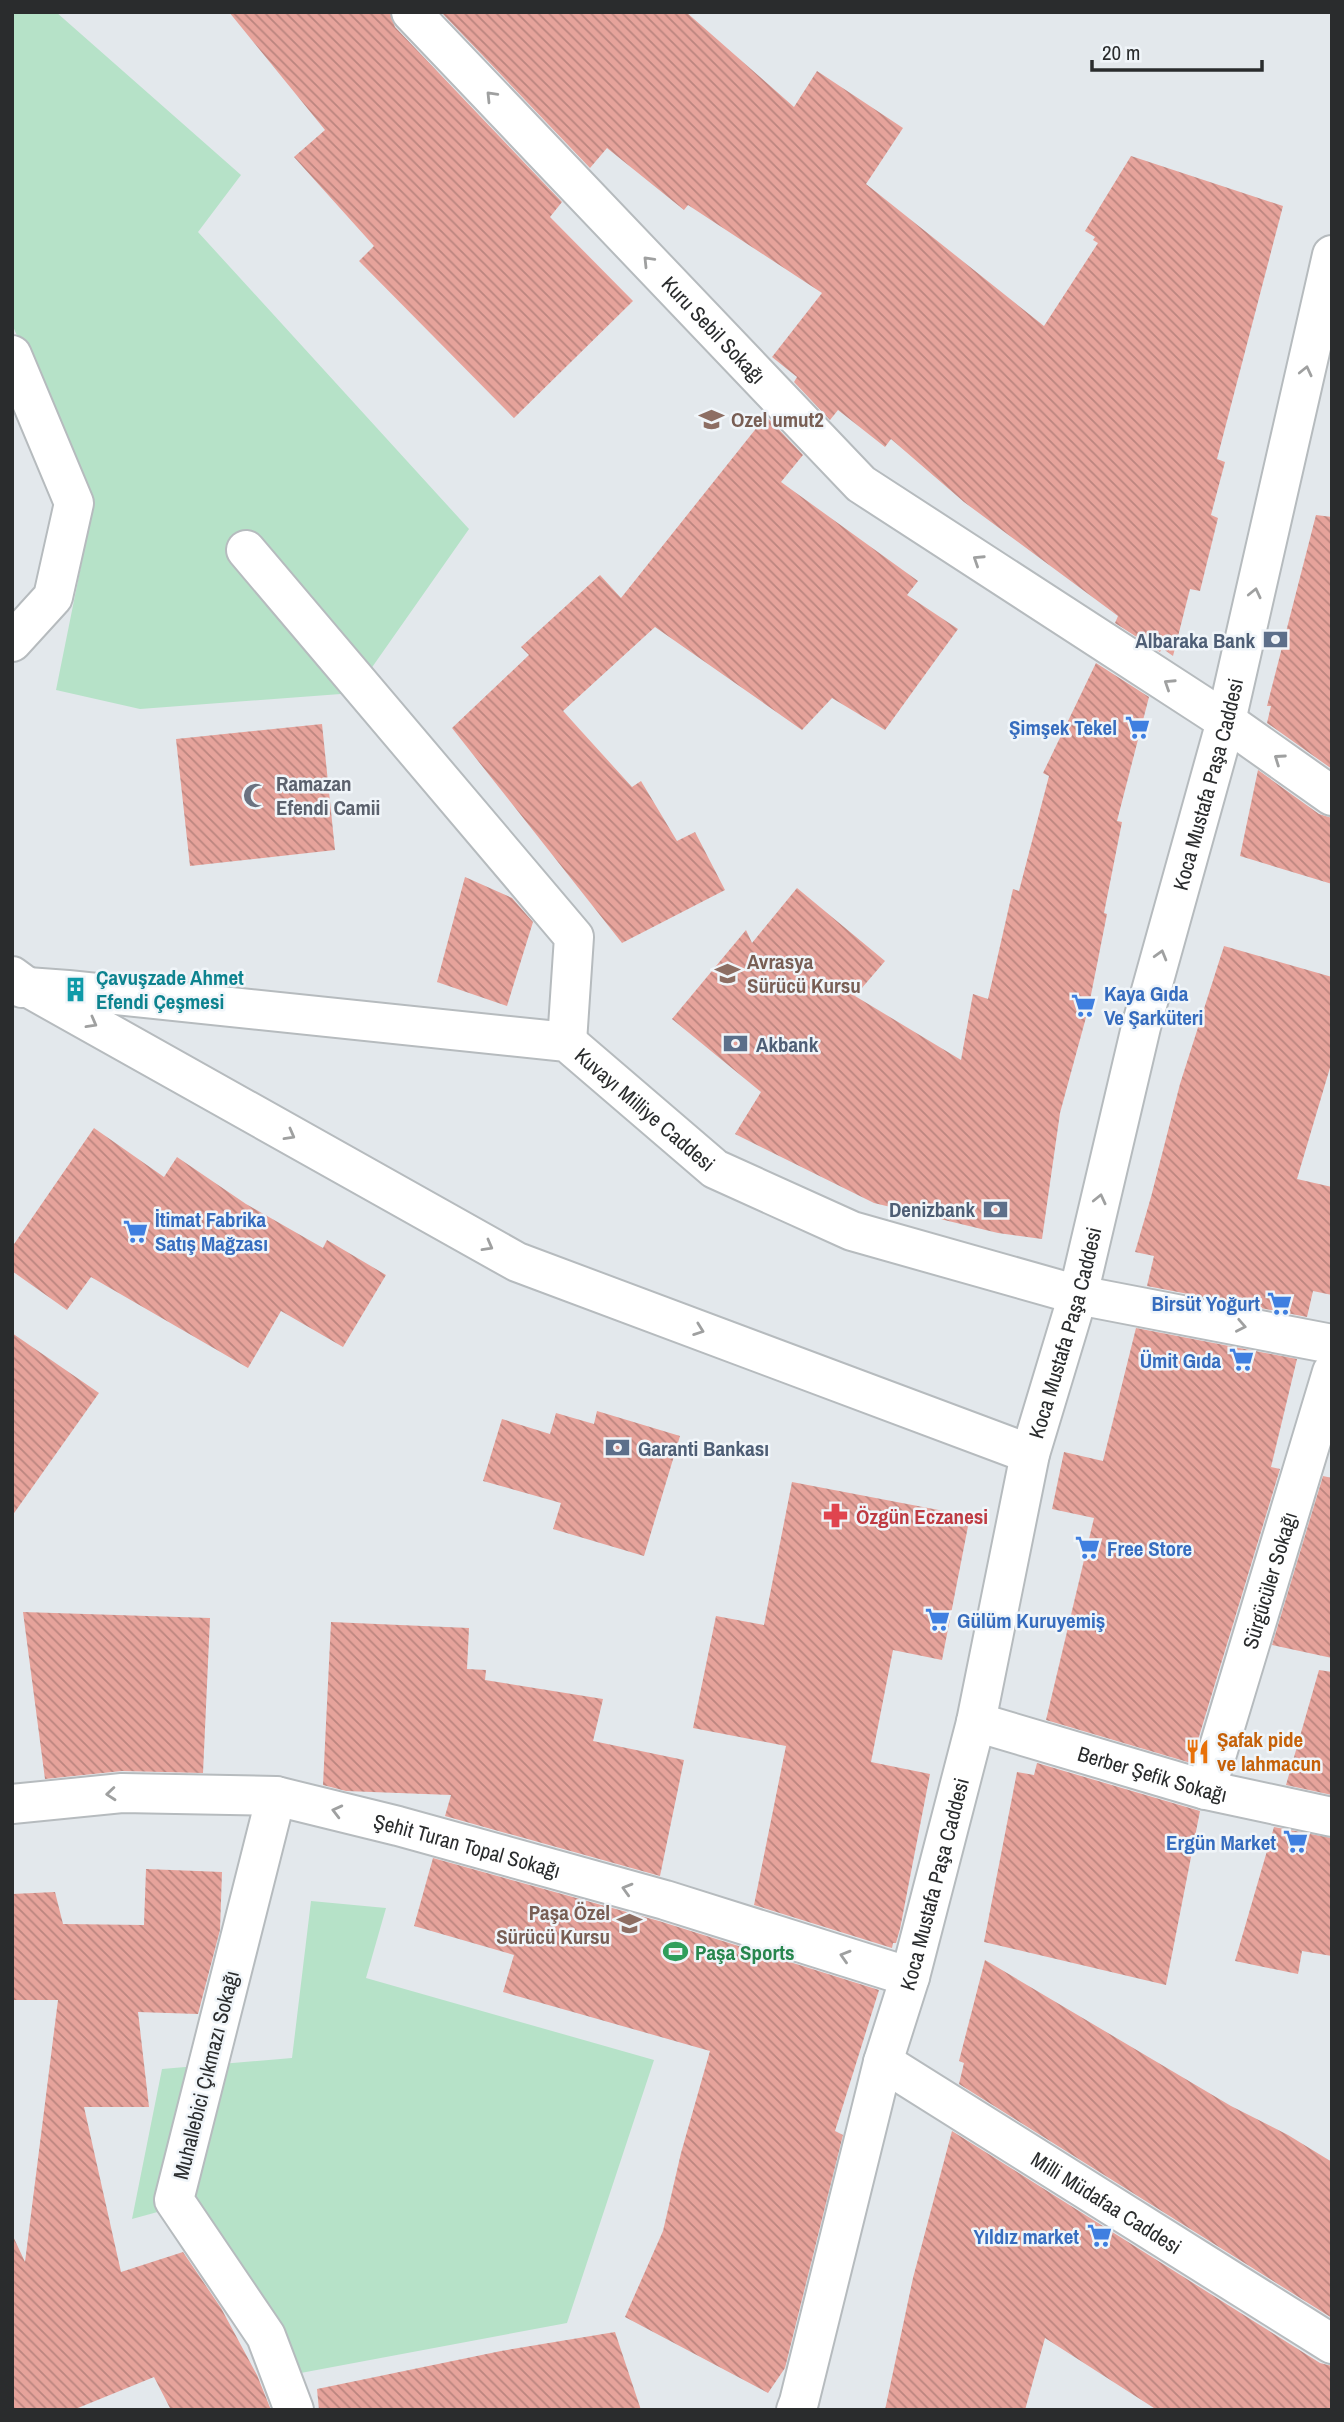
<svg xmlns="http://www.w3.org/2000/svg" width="1344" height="2422" viewBox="0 0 1344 2422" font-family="'Archivo Narrow',sans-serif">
<defs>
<pattern id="building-back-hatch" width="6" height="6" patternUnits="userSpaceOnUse" patternTransform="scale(1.75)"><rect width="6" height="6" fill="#e6a39b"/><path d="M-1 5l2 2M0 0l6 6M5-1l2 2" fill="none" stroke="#bb857f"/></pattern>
</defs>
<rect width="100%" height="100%" fill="#e3e8ec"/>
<path fill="#b6e2c8" d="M12,12h44l185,163 -43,57 271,297 -115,164 -214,16 -84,-19 36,-179 -80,-187z
M311,1901l75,7 -20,70 288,82 -87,263 -277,52 -96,-173 -62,17 30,-150 130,-11z"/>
<path fill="url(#building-back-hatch)" d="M229,12h161l5,15 167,175 -12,15 83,84 -119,117 -155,-157 15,-15 -80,-89 31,-27z
M441,12h245l108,95 23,-36 86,57 -37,56 178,142 54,-83 -5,-3 2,-3 -10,-6 46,-75 152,50 -66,253 8,3 -14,53 7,3 -18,73 -10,-2 -17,67 -11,-8 -2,4 -45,-29 3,-7 -154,-114 -73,-63 -6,8 -47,-37 -8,10 -36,-38 3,-5 -25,-20 50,-64 -134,-88 -4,5 -77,-62 -17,20z
M766,416l37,39 -22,27 137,99 -11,14 51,34 -73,101 -53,-32 -30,32 -147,-103 -92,84 69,76 9,-6 36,60 18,-9 30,58 -103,53 -170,-215 77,-73 -8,-8 79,-72 21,23z
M1316,515l16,2v252l-65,-46 4,-17h-4z
M1096,663l53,34 -32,124 5,1 -18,91 3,1 -19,96 -28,103 -18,126 -44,-6 -124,-30 -139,-69 26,-42 -89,-73 74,-89 6,13 45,-55 88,73 -30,35 106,64 12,-66 15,5 25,-110 6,2 30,-115 -6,-3z
M322,724l13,126 -145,16 -14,-127z
M1258,770l61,44 13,4v66l-92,-28z
M465,877l47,21 21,24 -26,84 -70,-24z
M1224,946l108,31v84l-35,118 35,8v108l-19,-4 -6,26 -160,-31 7,-30 -19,-4 16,-55 29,-113z
M94,1128l70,49 13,-20 69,47 77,44 4,-8 59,35 -43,72 -62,-36 -33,57 -157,-91 -24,33 -55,-39v-24z
M1136,1328l161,31 -26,108 9,2 -89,294 -145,-43 48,-202 -42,-9 12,-57 39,9z
M12,1333l87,60 -87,123z
M597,1411l83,25 -36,120 -91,-27 8,-26 -78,-22 19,-62 48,15 6,-21 38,11z
M1323,1476l9,2v180l-60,-13z
M792,1482l178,34 -28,144 -49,-10 -22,112 59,12 -30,155 -4,14h-3l-1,5 -138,-43 32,-159 -93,-18 23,-112 48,9z
M23,1612l187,6 -7,155 -81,-2 -77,8z
M331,1622l138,6 -2,41 19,1 -1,10 118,19 -10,42 91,19 -24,116 -215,-60 6,-21 -105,-4 -23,-6z
M1319,1670l13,2v123l-46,-10z
M1037,1763l163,48 -34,174 -182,-43 33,-170 17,3z
M1274,1827l58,11v118l-30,-5 -4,23 -63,-13z
M433,1858l226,63 220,69 -44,141 8,4 -58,233 -17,25 -143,-76 38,-86 18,-78 29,-102 -207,-59 11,-37 -100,-29z
M146,1869l76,3 -2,58 -22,84 -60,-2 11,95h-65l37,165 62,-20 38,56 36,67 14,35h-100l-17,-33 -81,33h-61v-176l13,28 33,-262h-46v-106l43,-2 8,32 81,1z
M985,1960l246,146 57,29 44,27v156l-373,-234 5,-21 -5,-2z
M952,2131l368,232 12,3v44h-175l-112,-72 -20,72h-140l28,-132z
M615,2332l26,78h-322l-2,-21 184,-38z"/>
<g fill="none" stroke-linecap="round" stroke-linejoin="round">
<defs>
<g id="minor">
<path id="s1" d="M411,12l450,472 365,237 106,75"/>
<path d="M12,355l62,148 -21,94 -41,45"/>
<path d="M246,550l328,387 -7,105"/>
<path id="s2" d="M22,988l5,-1 41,3 499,52 148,127 137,62 226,64 254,49"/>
<path id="s3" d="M976,1722l230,68 126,27"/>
<path id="s4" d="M1206,1790l126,-418"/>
<path d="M276,1796l-102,404 92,136 28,74"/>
<path id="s5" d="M12,1804l110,-11 154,3 122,30 267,74 245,77"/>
<path id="s6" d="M883,2062l449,282"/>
</g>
<g id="tertiary">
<path d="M12,976l15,11 490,275 513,192"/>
<path id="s7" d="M796,2410l3,-8 84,-340 27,-85 66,-255 54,-268 48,-159 63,-268 85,-306 106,-466"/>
</g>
</defs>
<use href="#minor" stroke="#b6bbbe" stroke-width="42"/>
<use href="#tertiary" stroke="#b6bbbe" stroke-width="42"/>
<use href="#minor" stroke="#fff" stroke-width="38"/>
<use href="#tertiary" stroke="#fff" stroke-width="38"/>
</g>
<defs><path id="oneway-chevron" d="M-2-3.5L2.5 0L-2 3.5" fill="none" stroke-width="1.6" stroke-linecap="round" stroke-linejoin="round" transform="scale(1.75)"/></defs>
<g stroke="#9fa0a0">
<use href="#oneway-chevron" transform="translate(491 96) rotate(-134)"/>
<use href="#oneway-chevron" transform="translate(648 261) rotate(-134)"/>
<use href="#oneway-chevron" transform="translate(1306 371) rotate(-77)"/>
<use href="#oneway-chevron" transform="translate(978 560) rotate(-147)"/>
<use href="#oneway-chevron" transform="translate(1255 593) rotate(-77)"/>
<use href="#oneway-chevron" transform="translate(1169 684) rotate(-147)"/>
<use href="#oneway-chevron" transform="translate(1279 759) rotate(-145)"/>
<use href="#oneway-chevron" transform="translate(1161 955) rotate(-74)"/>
<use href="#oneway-chevron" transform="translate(92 1023) rotate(29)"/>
<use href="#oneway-chevron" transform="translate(290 1135) rotate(29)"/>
<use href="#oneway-chevron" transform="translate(1100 1199) rotate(-77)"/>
<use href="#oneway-chevron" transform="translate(488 1246) rotate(29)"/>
<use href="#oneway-chevron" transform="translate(1241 1326) rotate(11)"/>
<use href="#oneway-chevron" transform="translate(699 1330) rotate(20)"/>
<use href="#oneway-chevron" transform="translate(111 1794) rotate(175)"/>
<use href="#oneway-chevron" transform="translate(337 1811) rotate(-166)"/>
<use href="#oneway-chevron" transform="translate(627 1889) rotate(-164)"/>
<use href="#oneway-chevron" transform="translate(845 1956) rotate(-163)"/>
</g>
<defs>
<symbol id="school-bare" viewBox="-9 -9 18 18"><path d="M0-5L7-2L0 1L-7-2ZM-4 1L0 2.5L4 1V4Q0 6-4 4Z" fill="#8d6e63" stroke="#f0f5f9" stroke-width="2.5" paint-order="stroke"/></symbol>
<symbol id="bank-bare" viewBox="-9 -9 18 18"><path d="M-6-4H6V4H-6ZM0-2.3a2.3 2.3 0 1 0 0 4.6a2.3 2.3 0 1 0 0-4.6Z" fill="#5c6f8a" stroke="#f0f5f9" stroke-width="2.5" paint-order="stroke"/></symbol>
<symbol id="supermarket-bare" viewBox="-9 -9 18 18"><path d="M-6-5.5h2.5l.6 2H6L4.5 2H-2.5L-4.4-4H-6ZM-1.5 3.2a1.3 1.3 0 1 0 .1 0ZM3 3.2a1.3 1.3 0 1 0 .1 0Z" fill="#3f7fe0" stroke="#f0f5f9" stroke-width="2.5" paint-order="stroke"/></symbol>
<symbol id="mosque-bare" viewBox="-9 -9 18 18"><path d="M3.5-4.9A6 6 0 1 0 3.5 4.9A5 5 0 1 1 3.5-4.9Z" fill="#6b7280" stroke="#f0f5f9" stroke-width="2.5" paint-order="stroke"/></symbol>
<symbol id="building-bare" viewBox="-9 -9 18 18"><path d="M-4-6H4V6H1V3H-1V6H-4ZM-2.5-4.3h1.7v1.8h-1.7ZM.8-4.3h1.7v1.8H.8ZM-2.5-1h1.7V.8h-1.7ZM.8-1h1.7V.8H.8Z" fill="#0f9aa8" stroke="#f0f5f9" stroke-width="2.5" paint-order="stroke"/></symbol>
<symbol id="pharmacy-bare" viewBox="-9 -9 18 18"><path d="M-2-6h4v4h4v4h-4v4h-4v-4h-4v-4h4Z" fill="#e0444e" stroke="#f0f5f9" stroke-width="2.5" paint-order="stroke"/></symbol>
<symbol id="restaurant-bare" viewBox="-9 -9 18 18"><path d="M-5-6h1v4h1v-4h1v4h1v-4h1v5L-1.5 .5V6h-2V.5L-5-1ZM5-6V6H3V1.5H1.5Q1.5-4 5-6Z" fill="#e8710a" stroke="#f0f5f9" stroke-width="2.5" paint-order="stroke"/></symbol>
<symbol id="stadium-bare" viewBox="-9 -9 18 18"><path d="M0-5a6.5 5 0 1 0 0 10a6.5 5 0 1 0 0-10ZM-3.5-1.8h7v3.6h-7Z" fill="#2e9e5b" stroke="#f0f5f9" stroke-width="2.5" paint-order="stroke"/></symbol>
</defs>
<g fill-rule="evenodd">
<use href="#school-bare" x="694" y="402" width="35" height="35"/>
<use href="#bank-bare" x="1258" y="622" width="35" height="35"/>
<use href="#supermarket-bare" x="1120" y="710" width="35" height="35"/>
<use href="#mosque-bare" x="238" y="778" width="35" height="35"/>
<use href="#school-bare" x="710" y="956" width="35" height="35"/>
<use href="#building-bare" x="58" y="972" width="35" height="35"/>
<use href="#supermarket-bare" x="1066" y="988" width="35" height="35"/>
<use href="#bank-bare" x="718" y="1026" width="35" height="35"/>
<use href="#bank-bare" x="978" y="1192" width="35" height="35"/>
<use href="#supermarket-bare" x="118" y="1214" width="35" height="35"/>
<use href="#supermarket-bare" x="1262" y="1286" width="35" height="35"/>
<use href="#supermarket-bare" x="1224" y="1342" width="35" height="35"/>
<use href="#bank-bare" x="600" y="1430" width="35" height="35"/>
<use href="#pharmacy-bare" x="818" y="1498" width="35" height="35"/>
<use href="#supermarket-bare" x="1070" y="1530" width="35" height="35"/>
<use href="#supermarket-bare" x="920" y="1602" width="35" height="35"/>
<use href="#restaurant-bare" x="1180" y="1734" width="35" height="35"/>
<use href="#supermarket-bare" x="1278" y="1824" width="35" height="35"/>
<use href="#school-bare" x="612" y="1906" width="35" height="35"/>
<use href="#stadium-bare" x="658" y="1934" width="35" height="35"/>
<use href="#supermarket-bare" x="1082" y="2218" width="35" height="35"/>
</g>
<g text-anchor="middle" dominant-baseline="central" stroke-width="5" stroke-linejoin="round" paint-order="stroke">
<g font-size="21" fill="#2a2c2d" stroke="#f0f5f9">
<text stroke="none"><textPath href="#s1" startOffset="439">Kuru Sebil Sokağı</textPath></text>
<text stroke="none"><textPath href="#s7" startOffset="1678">Koca Mustafa Paşa Caddesi</textPath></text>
<text stroke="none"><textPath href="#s2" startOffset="651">Kuvayı Milliye Caddesi</textPath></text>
<text stroke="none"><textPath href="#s7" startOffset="1111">Koca Mustafa Paşa Caddesi</textPath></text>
<text stroke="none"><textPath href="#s4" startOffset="219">Sürgücüler Sokağı</textPath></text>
<text stroke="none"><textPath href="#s3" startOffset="184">Berber Şefik Sokağı</textPath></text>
<text stroke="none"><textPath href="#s5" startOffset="462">Şehit Turan Topal Sokağı</textPath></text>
<text stroke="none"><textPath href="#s7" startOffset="544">Koca Mustafa Paşa Caddesi</textPath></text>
<text transform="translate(206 2075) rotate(-76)">Muhallebici Çıkmazı Sokağı</text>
<text stroke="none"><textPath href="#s6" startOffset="264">Milli Müdafaa Caddesi</textPath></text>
</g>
<g font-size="21" font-weight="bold" fill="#785e54" stroke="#f0f5f9" text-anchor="start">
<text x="731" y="419">Ozel umut2</text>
<text x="747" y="961">Avrasya<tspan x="747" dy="24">Sürücü Kursu</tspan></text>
<text x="610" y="1912" text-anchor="end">Paşa Özel<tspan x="610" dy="24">Sürücü Kursu</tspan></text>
</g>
<g font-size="21" font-weight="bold" fill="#4e5e75" stroke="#f0f5f9" text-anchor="end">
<text x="1255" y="640">Albaraka Bank</text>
<text x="756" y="1044" text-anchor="start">Akbank</text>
<text x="975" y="1209">Denizbank</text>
<text x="638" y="1448" text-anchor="start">Garanti Bankası</text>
</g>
<g font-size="21" font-weight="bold" fill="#366cbe" stroke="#f0f5f9" text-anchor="end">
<text x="1117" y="727">Şimşek Tekel</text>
<text x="1104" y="993" text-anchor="start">Kaya Gıda<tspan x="1104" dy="24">Ve Şarküteri</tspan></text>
<text x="155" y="1219" text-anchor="start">İtimat Fabrika<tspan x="155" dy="24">Satış Mağzası</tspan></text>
<text x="1260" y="1303">Birsüt Yoğurt</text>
<text x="1221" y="1360">Ümit Gıda</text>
<text x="1107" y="1548" text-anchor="start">Free Store</text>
<text x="957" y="1620" text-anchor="start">Gülüm Kuruyemiş</text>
<text x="1276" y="1842">Ergün Market</text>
<text x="1079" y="2236">Yıldız market</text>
</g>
<g font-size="21" font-weight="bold" fill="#5b616d" stroke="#f0f5f9" text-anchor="start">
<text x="276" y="783">Ramazan<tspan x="276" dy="24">Efendi Camii</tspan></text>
</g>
<g font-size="21" font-weight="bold" fill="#0d838f" stroke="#f0f5f9" text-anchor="start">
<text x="96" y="977">Çavuşzade Ahmet<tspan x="96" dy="24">Efendi Çeşmesi</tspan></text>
</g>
<g font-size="21" font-weight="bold" fill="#be3a42" stroke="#f0f5f9" text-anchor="start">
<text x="856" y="1516">Özgün Eczanesi</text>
</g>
<g font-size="21" font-weight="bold" fill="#c56008" stroke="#f0f5f9" text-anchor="start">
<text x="1217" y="1739">Şafak pide<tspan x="1217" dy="24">ve lahmacun</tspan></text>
</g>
<g font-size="21" font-weight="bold" fill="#27864d" stroke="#f0f5f9" text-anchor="start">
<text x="695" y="1952">Paşa Sports</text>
</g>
</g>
<rect width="1344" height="2422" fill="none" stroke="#2a2c2d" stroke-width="28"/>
<path d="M1092 60v10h170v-10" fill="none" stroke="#2a2c2d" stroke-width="3.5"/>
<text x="1102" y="60" font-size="21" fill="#2a2c2d" stroke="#f0f5f9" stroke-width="5" paint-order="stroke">20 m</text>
</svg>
